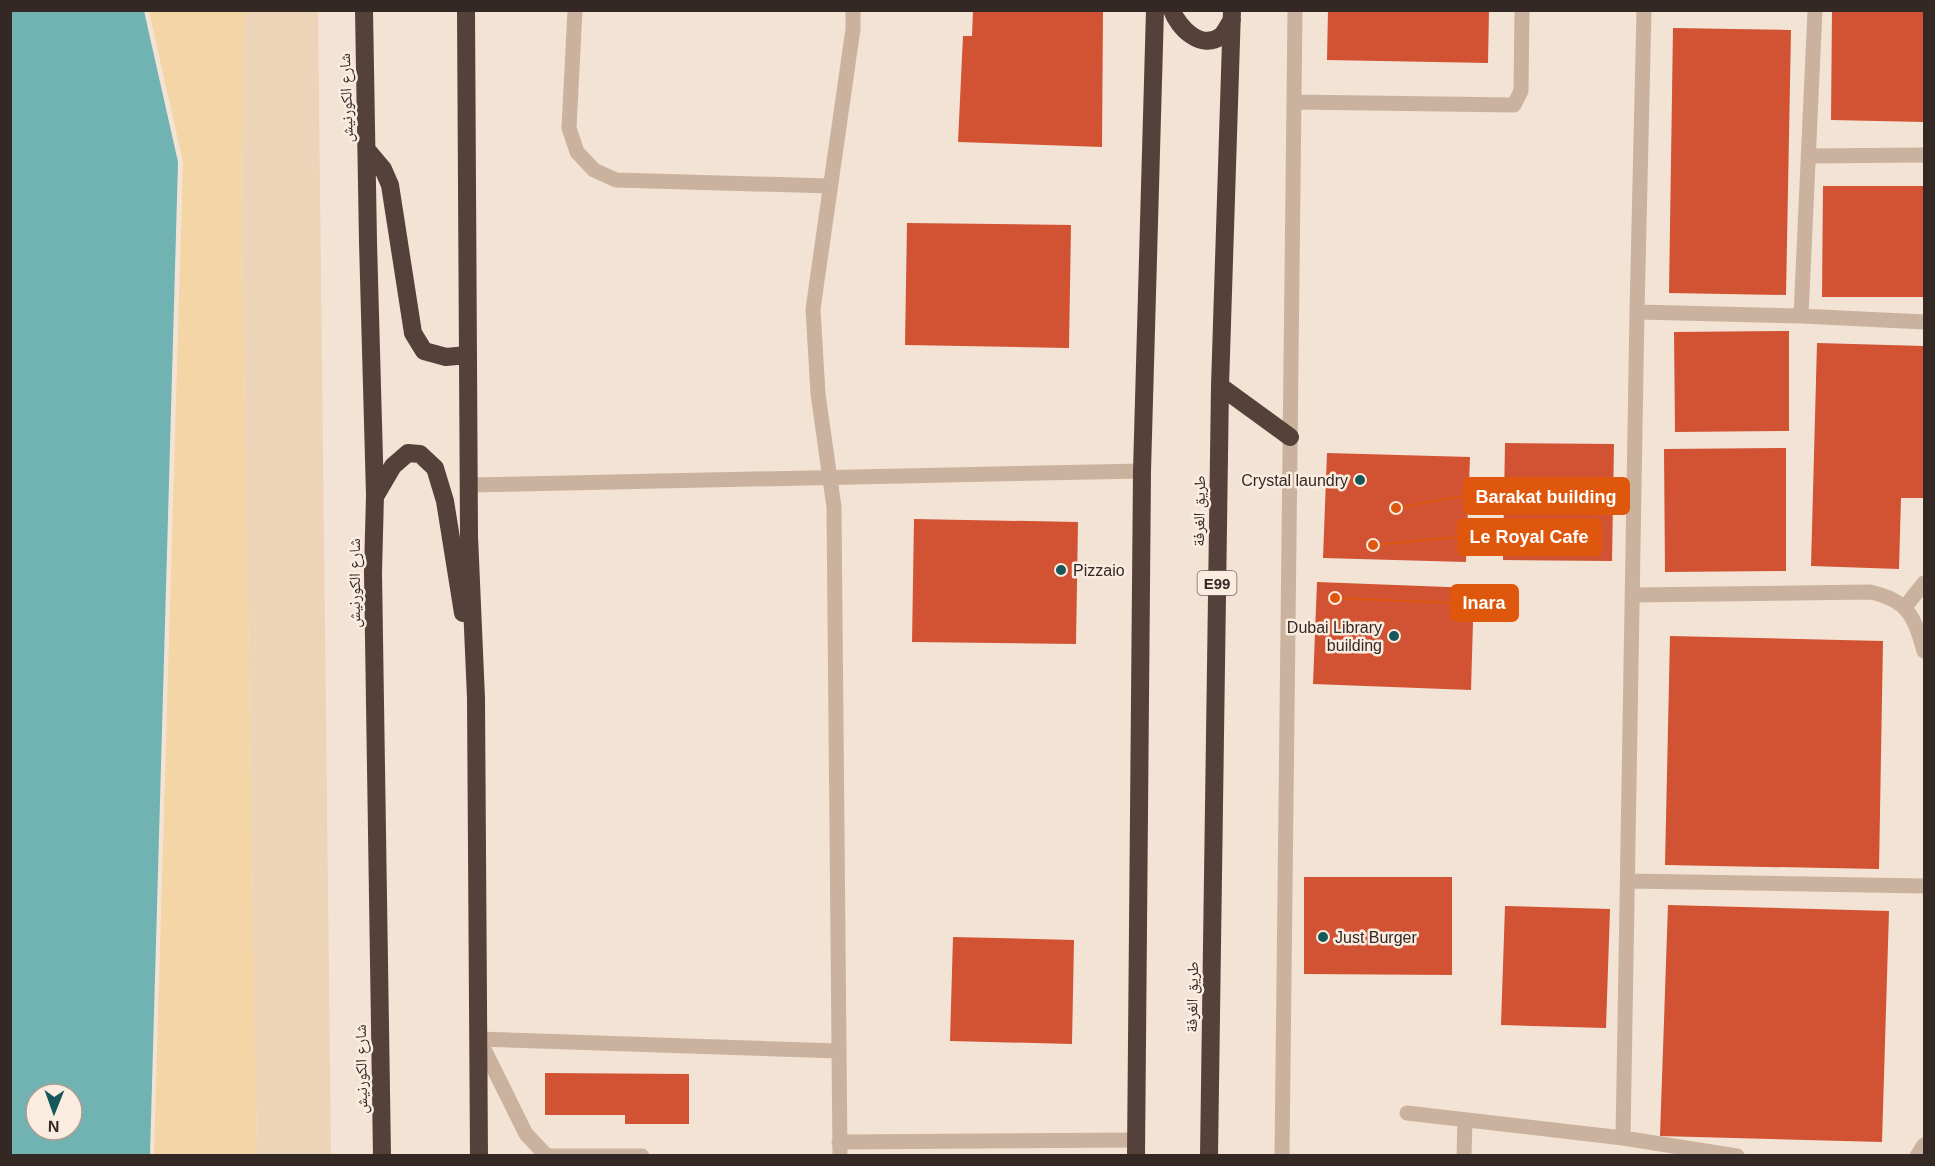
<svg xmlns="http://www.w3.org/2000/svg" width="1935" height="1166" viewBox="0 0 1935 1166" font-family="Arial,'Noto Naskh Arabic',sans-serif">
<rect width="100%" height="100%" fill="#f3e3d4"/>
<path fill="#f3d5a6" d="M149,11h95l-2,224 15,920h-103l29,-993z"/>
<path fill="#edd4b9" d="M244,11h74l13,1144h-74l-15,-920z"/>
<path fill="#71b2b2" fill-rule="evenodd" d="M10,11h134l34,151 -28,993h-139zM36,1094h36v36h-36z"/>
<path fill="#d25333" d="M973,10h130l-1,137 -144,-5 5,-106h9z
M1328,10h161l-1,53 -161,-3z
M1832,10l92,2v110l-93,-2z
M1673,28l118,2 -5,265 -117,-2z
M1823,186h101v111h-102z
M907,223l164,2 -2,123 -164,-3z
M1789,331v100l-114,1 -1,-100z
M1817,343l107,3v152h-23l-2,71 -88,-3z
M1505,443l109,1 -2,117 -109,-1z
M1786,448v123l-121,1 -1,-123z
M1327,453l143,4 -4,105 -143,-4z
M914,519l164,3 -2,122 -164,-2z
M1317,582l157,6 -3,102 -158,-6z
M1670,636l213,5 -4,228 -214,-4z
M1304,877h148v98l-148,-1z
M1668,905l221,6 -7,231 -222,-6z
M1505,906l105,3 -4,119 -105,-3z
M953,937l121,3 -2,104 -122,-3z
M545,1073l144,1v50h-64v-9h-80z"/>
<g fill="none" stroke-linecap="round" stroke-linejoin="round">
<path stroke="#cbb29f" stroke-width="15" d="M1294,102l220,3 7,-14 1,-81
M479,1039l47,95 20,21
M546,1156h96
M1282,1156l13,-1146"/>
<path stroke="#cbb29f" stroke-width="15" d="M575,10l-6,118 8,24 17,18 22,10 214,6
M1808,156l116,-1
M1637,312l164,4 123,6
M1801,316l14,-306
M469,485l673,-14
M1632,595l238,-3c38,8 44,24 54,59
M1905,607l19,-24
M1628,881l296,5
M479,1039l359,12
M1407,1113l216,25 114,18
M1623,1138l14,-826 7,-302
M839,1142l298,-2
M840,1156l-6,-649 -16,-113 -5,-85 40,-280v-19
M1464,1156l1,-36
M1917,1156l7,-11"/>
<path stroke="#56413a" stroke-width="18" d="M364,10l4,232 7,253 -2,78 9,583
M466,10l3,526 7,162 3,458
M1172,10c6,18 30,41 49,26 4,-3 8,-12 11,-16
M367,150l16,19 7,16 23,148 11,18 22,6 21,-2
M1220,386l70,51
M376,495l17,-29 15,-13 12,1 15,14 10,33 18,112
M1136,1156l6,-685 13,-461
M1209,1156l11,-770 12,-376"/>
</g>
<g fill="#165759" stroke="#faede0" stroke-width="2">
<circle cx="1360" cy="480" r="6"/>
<circle cx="1061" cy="570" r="6"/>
<circle cx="1394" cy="636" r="6"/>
<circle cx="1323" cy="937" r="6"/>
</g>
<g text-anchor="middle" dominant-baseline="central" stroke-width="5" stroke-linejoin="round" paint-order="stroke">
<rect fill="#faede0" stroke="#6f635c" stroke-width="1.5" x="1197.5" y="571" width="39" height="24" rx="4.5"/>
<g font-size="15" font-weight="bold" fill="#342824">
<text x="1217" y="583">E99</text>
</g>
<g font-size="16" fill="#342824" stroke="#faede0">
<text transform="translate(346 98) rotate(-92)">شارع الكورنيش</text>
<text transform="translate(1199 511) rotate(-89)">طريق الغرفة</text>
<text transform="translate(354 583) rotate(-90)">شارع الكورنيش</text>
<text transform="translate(1192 997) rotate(-89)">طريق الغرفة</text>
<text transform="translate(361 1069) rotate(-91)">شارع الكورنيش</text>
</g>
<g font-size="16" fill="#342824" stroke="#faede0" text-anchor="end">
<text x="1348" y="480">Crystal laundry</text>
<text x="1073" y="570" text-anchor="start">Pizzaio</text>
<text x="1382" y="627">Dubai Library<tspan x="1382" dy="18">building</tspan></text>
<text x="1335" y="937" text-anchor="start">Just Burger</text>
</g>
</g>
<path fill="none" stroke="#df570d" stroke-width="2" d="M1396 508L1464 496M1373 545L1458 537M1335 598L1451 603"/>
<g fill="#df570d" stroke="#faede0" stroke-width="2">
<circle cx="1396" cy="508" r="6"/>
<circle cx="1373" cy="545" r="6"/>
<circle cx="1335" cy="598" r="6"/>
</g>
<g fill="#df570d" stroke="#df570d" stroke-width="2">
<rect x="1464" y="478" width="165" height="36" rx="6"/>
<rect x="1458" y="519" width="143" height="36" rx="6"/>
<rect x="1451" y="585" width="67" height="36" rx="6"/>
</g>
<g font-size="18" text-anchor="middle" font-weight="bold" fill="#fff">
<text x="1546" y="503">Barakat building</text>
<text x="1529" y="543">Le Royal Cafe</text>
<text x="1484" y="609">Inara</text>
</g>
<rect width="1935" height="1166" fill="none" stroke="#342824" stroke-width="24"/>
<g transform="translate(54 1112) rotate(181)"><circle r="28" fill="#faede0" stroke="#ab9e95" stroke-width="1.5"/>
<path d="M0-4.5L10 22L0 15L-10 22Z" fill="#165759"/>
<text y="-9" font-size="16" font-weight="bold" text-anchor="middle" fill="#342824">N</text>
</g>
</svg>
